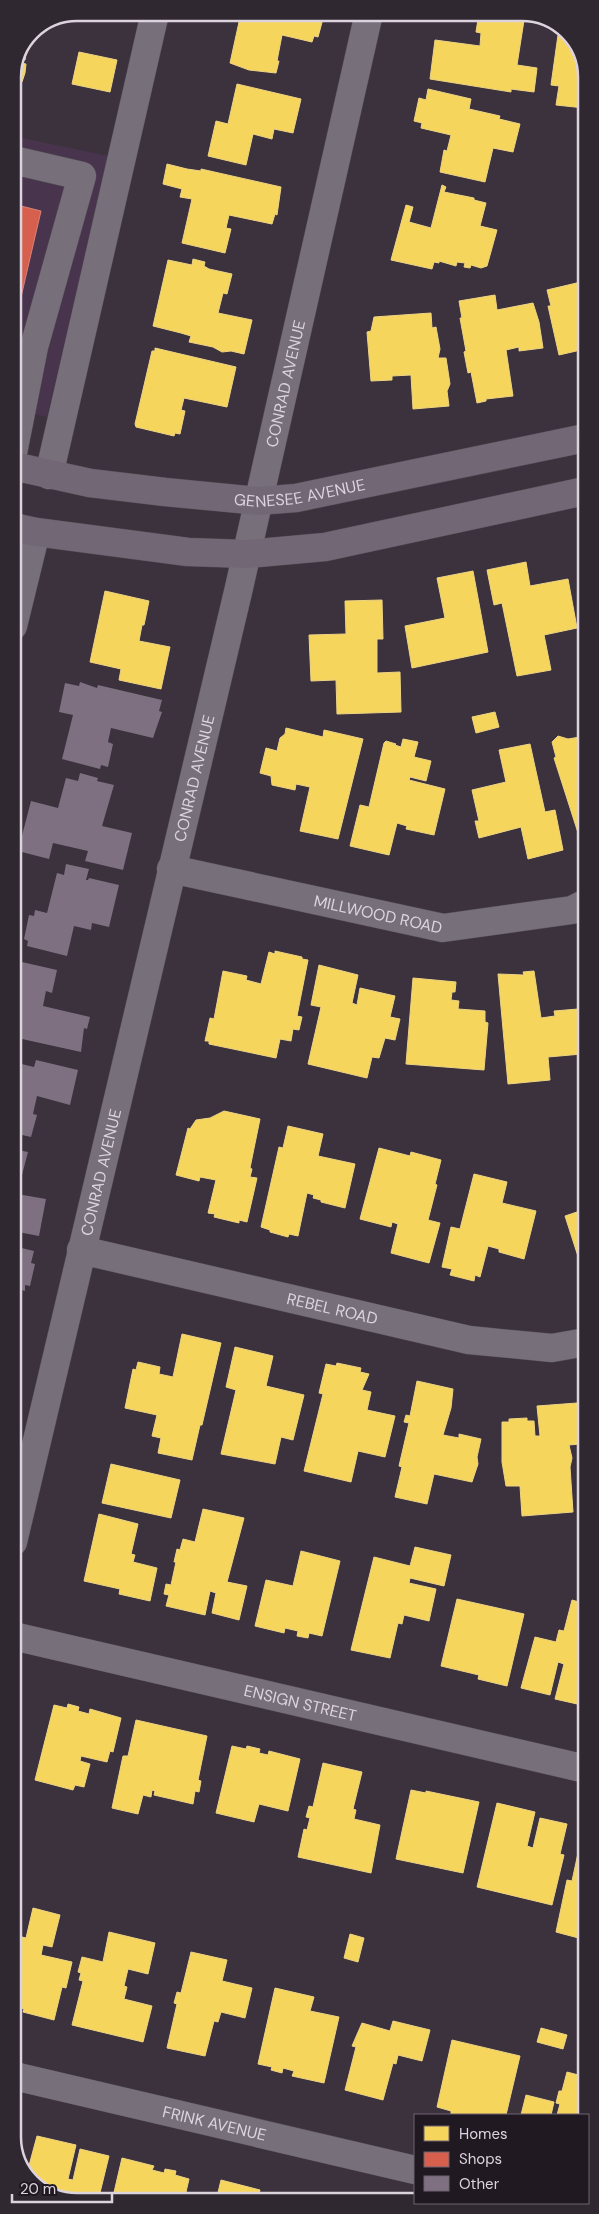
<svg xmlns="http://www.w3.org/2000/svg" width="599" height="2214" viewBox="0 0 599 2214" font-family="'DM Sans',sans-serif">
<rect width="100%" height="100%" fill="#3b323e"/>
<path fill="#48354d" d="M13,136l95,20 -61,261 -34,-8z"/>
<path fill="#f6d55c" stroke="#eed483" d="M241,13h77l6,2 -6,22 -4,-1 -2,6 -30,-7 -5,26h2l-3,12 -27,-3 -19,-7z
M479,13l46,1 -8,51 20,3 -3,24 -23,-3v3l-81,-13 5,-39 45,6 1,-13 -5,-1z
M558,35l12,2 15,27v47l-1,-3 -28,-3 3,-19 -8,-1z
M25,46l-1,7 2,1 -1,6h-3l-1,3 5,1 -1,9 -3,9 -5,-1 -4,19v-23z
M79,52l38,8 -7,32 -38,-8z
M237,84l64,15 -8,34 -19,-4 -2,10 -19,-5 -7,31 -38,-9 8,-35 12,3z
M428,89l43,10 -2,10 31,7 -1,3 21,5 -7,28 -20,-4 -8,34 -45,-10 4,-22 3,1 4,-16 -30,-7 1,-5 -8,-2 5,-23 7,2z
M167,164l20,5 14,2v-2l80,18 -4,28 -2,-1 -3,10 -43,-9 -3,13 5,1 -6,24 -43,-10 10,-44 -12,-2 2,-8 -19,-5z
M442,185l4,2 -2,5 30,6v2l12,3 -6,23 17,4 -10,36 -6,2 -10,-3 -1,3 -6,-1 1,-4 -8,-1 -1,4 -17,-5v2l-5,-1 -2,7 -41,-9 15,-55 7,2 -4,15 22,6z
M193,259l12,3 -1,4 5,3 23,5 -5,20 -4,-1 -5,20 34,7 -8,34 -13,-3 -9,1 -9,-5 -24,-5 2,-6 -10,-3 -28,-7 15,-66 24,5z
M585,281v68l-26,6 -11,-49h3l-4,-16z
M495,295l2,15 36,-7 6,19 4,26 -24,3v-4l-13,3 7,46 -27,3v2l-9,2 -6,-31 -3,1 -4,-21 2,-1 -6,-33h2l-3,-17z
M431,313l1,15 4,-1 4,22 -2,9h8l4,26 -3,7 2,15 -36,3 -2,-34 -19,1v4l-21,1 -4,-49 4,-1 3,-14z
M155,348l81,19 -9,40 -43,-9 -3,12 4,1 -5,23 -5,-1 -1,3 -38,-9 -1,-3 17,-73h3z
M526,562l4,24 38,-7 9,49 -33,7 7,35 -34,6 -15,-73 -8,2 -7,-35z
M473,571l15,81 -76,16 -7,-42 40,-8 -8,-40z
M105,591l44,10 -5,24h-2l-3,16 31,6 -9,42 -42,-9 2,-11 -31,-7z
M382,600l1,39h-6v34l23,-1 1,40 -64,2 -1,-34 -25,1 -2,-46 37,-1 -1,-33z
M495,712l4,15 -23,6 -4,-16z
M286,728l37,9 1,-7 39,9 -25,100 -38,-8 10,-44 -14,-3 -1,6 -23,-5 -1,-9 -11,-3 6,-25 11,3 3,-13 5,-4z
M558,736l10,3 12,-2 4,11h2v89l-6,2 -26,-81 2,-1 -4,-15z
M403,739l15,3 -4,15 17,4 -5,20 -16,-4 -1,3 36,9 -11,46 -28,-6 1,-3 -10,-3 -8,32 -39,-9 10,-41 9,2 15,-64 2,-2 10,3 -1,1 6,2z
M530,744l15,68 10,-2 8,40 -35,9 -7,-32 -42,11 -4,-17h4l-7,-31 34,-8 -7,-32z
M275,951l27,6v2l6,1 -11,56 5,1 -3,13 -6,-1 -2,12 -11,-2 -4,19 -67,-14v-3h-4l5,-23 4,1 9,-48 24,5 -1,4 15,4 8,-32 6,2z
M319,965l39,10 -6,28 5,2 3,-17 35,8 -5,21 10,2 -5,21 -10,-2 -6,20 -7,-1 -5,21 -59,-14 13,-57 -10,-2z
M534,971l7,47 14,-2 -1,-5 24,-2 4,45 -34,3 2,23 -42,4 -10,-110 26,1 -1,-3z
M413,978l43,4 -1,10h-3l-1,8 8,1 -1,8 27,2v11l3,1 -4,47 -78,-6z
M224,1111l36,8 -10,49 2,1 -2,8 7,1 -10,44 -8,-2v3l-25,-6 1,-3 -7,-1 8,-33 -16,-3 -1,4 -23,-6 12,-47 2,1 6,-9 14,-2z
M288,1126l35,8 -5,22 37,8 -10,44 -24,-6v-2l-8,-2 1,-3 -7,-2 -9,43 -9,-2 -1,3 -18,-5v-2l-9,-3 18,-80 4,1z
M379,1148l31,8 1,-4 30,8 -6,24 2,1 -9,35 12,3 -11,40 -38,-10 7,-29 -6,-2 -1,5 -31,-8z
M474,1174l33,8 -5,21 34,8 -12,48 -25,-7v-3l-11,-3 -8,31 -5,-2 -1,6 -24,-6 2,-6 -10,-2 9,-40 9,2z
M586,1209v69h-1l-20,-62z
M182,1334l39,9 -19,82h-2l-8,35 -34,-7 3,-15 -9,-2 5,-21 -32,-7 8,-39 3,1 2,-8 22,5 -1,7 14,3z
M235,1347l38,9 -7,30 38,9 -11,45 -12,-3 -6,27 -54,-10 15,-64 -10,-3z
M337,1363l24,5 -1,4 9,2 -7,16 9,2 -4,18 28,6 -10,41 -27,-6 -7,31 -47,-11 19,-77 -4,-1 7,-29 10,2z
M417,1381l36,8 -2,19 -8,27 16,3v-4l22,5 -4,18 1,7 -6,18 -38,-8 -7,30 -32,-7 7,-30 -3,-1 10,-43 -5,-1 2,-7 4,1z
M577,1403l3,41 -11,1 3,13 -2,9 3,45 -51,4 -2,-30h-14l-4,-24v-40h7v-3l18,-1v3h7l1,15h5l-3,-30z
M111,1464l69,16 -9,38 -69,-15z
M203,1509l41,9 -17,64 20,4 -8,34 -27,-7 4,-20 -6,-2 -5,24 -39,-9 3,-11 -5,-1 2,-10 5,1 5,-23h-2l3,-13 3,1 3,-11 12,3z
M99,1514l39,10 -7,30 4,1 -2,7 24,6 -7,33 -31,-7 1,-5 -36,-8z
M415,1547l36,8 -7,31 -34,-8 -1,5 27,6 -7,32 -25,-6 -2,9 -4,-1 -8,35 -39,-8 23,-93 36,9z
M301,1551l39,10 -18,75 -13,-3 -1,5 -11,-2 1,-5 -13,-3 -1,5 -29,-7 11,-46 27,6z
M457,1599l67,15 -17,72 -29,-7 1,-4 -38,-9z
M572,1600l14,4v102l-31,-7 9,-35 -6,-2 -8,33 -29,-7 14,-51 21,5 3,-12 5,1z
M68,1704l11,3 -1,4 11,3 1,-5 31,9 -8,34 -3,-1 -3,11 -26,-6 -1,5 10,3 -6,23 -9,-2 -2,5 -38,-10 19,-75 13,3z
M136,1720l71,16 -9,44 3,1 -2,11 -4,-1 -2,13 -39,-9 1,-4 -3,-1 -1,7 -8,-2 -5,19 -26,-6 11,-52h5z
M232,1746l14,3 1,-3 13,3 -1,4 9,2 1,-4 31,8 -12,52 -29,-7 -5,18 -38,-9z
M323,1763l39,9 -9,37 3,1 -2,9 26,6 -9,48 -73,-16 6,-28 3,1 3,-12 -4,-1 3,-11 4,1z
M411,1790l15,3v-2l53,11 -16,71 -67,-14z
M497,1803l38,9 -8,34 6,2 7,-30 27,6 -7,30 4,1 -12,50 -75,-18z
M583,1830h3v110l-30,-8 11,-52 5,1z
M33,1908l27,7 -8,32 -9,-2 -2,10 31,7 -6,26 -4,-1 -8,33 -31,-8 1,-3 -10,-3v-71l12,3z
M109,1932l46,11 -7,31 -20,-5 -4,17 3,1 -3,12 28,7 -9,36 -71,-17 11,-44 -4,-1 2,-7 -3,-1 4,-15 21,5z
M350,1934l14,4 -6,24 -14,-4z
M191,1952l36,8 -5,21 30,7 -7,30 -24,-6 -3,10 -4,-1 -9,35 -38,-8 10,-44 -3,-1 3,-11 4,1z
M275,1988l39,9 -4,14 29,6 -15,66 -32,-7 2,-5 -11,-3 -1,5 -11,-3 1,-3 -14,-3z
M393,2021l37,9 -8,31 -24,-6 -2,9 -3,-1 -10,37 -38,-10 11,-43 -4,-1 10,-23 28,8z
M541,2028l26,7 -4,14 -26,-7z
M452,2040l68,16 -14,59h-48l-7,-1v-3l-14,-4z
M567,2072l19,5v38h-29l3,-11 -4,-1 3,-12h3z
M526,2095l28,7 -3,13h-30z
M14,2132l5,1 -4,19 -1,-2z
M37,2136l39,9 -8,34 5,1 7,-31 29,7 -11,45h-26l-38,-16 -7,-12z
M122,2158l32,8 -2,4 12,3 1,-4 11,2 -1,4 14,4 -3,13 13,4 -1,5h-86z
M221,2180l39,10 -3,11h-41z"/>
<path fill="#d6604d" stroke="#d88279" d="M13,204l28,7 -23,99 -5,-2z"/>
<path fill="#7e7081" d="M80,682l17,6 1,-3 64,15 -3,11 3,1 -9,26 -42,-10 -3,14 5,2 -5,23 -7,-2 -1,4 -38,-10 11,-44 -14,-3 6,-29 14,3z
M80,773l18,5 -1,3 17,4 -12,41 30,7 -9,37 -38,-9 3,-10 -35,-8 -4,16 -31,-8 13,-50 27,7 8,-30 12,3z
M66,864l23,5 -3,11h2l1,-2 30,7 -10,42 -17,-4 -1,7 -17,-4 -7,30 -40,-10 1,-5 -4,-2 5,-24 5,1 1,-6 12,3 10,-40 7,2z
M13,960l44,10 -5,23 -6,-2 -3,15 47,11 -3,12 -3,-1 -3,24 -68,-15z
M36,1060l42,10 -8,35 -33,-9 -4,18 4,1 -6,22 -18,-4v-71l21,5z
M13,1149l15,3 -11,42 29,5 -7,37 -26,-5z
M13,1246l21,5 -3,12 4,1 -5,22 -5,-1v6l-12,-3z"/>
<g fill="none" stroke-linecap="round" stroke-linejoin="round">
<defs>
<g id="minor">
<path d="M13,160l69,16 -48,171 -21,106"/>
<path d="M49,475l106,-462"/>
<path d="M13,626l23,-94"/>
<path id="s1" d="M171,869l272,59 129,-18 14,-7"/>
<path id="s2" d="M81,1250l388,90 83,8 34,-6"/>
<path id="s3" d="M13,1542l225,-950 131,-579"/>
<path id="s4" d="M13,1636l573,133"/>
<path id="s5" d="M14,2076l401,94"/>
</g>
<g id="major">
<path id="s6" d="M13,466l77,17 75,9 93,9 38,-3 289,-60"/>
<path d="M13,527l23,5 152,20 59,2 78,-7 260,-56"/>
</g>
</defs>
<use href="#minor" stroke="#575059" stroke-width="29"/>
<use href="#major" stroke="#575059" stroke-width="29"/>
<use href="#minor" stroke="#77707a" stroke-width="28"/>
<use href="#major" stroke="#726875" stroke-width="28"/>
</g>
<g text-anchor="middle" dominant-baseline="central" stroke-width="5" stroke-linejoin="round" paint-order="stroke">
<g font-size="16" fill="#ddd3df" stroke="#201922">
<text stroke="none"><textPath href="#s3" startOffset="1190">CONRAD AVENUE</textPath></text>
<text stroke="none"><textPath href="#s6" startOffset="290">GENESEE AVENUE</textPath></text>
<text stroke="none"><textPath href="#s3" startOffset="785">CONRAD AVENUE</textPath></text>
<text stroke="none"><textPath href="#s1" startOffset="212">MILLWOOD ROAD</textPath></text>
<text stroke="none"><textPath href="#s3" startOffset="380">CONRAD AVENUE</textPath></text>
<text stroke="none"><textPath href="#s2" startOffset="258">REBEL ROAD</textPath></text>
<text stroke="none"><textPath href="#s4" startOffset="295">ENSIGN STREET</textPath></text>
<text stroke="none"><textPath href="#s5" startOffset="206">FRINK AVENUE</textPath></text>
</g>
</g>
<path d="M0 0H599V2214H0ZM77 21H522A56 56 0 0 1 578 77V2137A56 56 0 0 1 522 2193H77A56 56 0 0 1 21 2137V77A56 56 0 0 1 77 21Z" fill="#2f2831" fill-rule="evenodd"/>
<path fill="none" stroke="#ddd3df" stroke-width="2.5" d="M77 21H522A56 56 0 0 1 578 77V2137A56 56 0 0 1 522 2193H77A56 56 0 0 1 21 2137V77A56 56 0 0 1 77 21Z"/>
<rect x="414" y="2114" width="175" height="90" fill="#201922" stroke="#6c636e"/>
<rect x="424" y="2126" width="25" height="15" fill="#f6d55c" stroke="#6c636e"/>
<text x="459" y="2139" font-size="15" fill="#ddd3df">Homes</text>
<rect x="424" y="2152" width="25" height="15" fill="#d6604d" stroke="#6c636e"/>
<text x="459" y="2164" font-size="15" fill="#ddd3df">Shops</text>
<rect x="424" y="2176" width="25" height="15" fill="#7e7081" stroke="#6c636e"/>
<text x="459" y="2189" font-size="15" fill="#ddd3df">Other</text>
<path d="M12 2194v8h100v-8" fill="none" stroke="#ddd3df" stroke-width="2.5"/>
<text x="20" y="2194" font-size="15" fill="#ddd3df" stroke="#201922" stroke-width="4" paint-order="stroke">20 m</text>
</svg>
